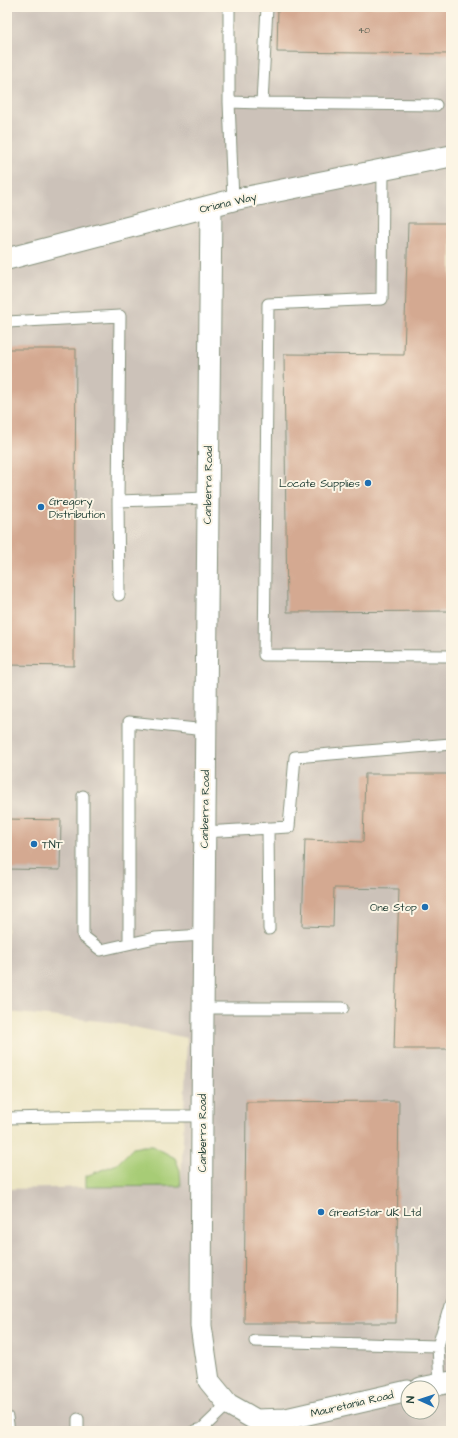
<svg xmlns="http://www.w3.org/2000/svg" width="458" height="1438" font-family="'Architects Daughter',sans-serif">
	<rect width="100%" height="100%" fill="#fcf5e5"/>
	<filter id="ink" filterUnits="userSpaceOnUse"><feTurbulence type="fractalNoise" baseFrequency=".025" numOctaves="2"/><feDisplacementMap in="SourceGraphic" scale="8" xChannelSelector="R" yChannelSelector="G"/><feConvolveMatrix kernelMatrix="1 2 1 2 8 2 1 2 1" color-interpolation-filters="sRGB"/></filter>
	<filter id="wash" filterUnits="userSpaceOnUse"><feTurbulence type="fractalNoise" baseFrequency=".012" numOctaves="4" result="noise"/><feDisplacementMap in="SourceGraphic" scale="16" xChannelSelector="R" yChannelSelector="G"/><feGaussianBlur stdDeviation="0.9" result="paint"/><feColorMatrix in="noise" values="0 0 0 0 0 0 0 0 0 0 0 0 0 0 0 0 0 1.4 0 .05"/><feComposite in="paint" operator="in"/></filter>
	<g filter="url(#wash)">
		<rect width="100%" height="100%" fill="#ece5c4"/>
		<!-- industrial -->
		<path fill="#ccc2b9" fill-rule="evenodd" d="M7,7H451V1431H7V1189L181,1185L187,1038L109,1022L7,1012ZM408,1388H432V1412H408Z"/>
		<!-- green -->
		<path fill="#a7cc76" stroke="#638455" d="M143,1146H153L175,1158L180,1170L181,1186L86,1187V1176L117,1164L133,1148Z"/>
		<g id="blocks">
			<!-- building -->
			<path fill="#d4a991" d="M278,7H451V54L277,52Z
				M408,223H451V611L287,612L284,354L404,355Z
				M7,349H76L74,666L7,665Z
				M365,774H451V1049H394L399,889L334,888L333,927L302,926L305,840L363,842Z
				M7,819L61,820L60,870L7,869Z
				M399,1101L396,1323H244L246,1102Z"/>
		</g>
	</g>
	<g filter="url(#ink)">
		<use href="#blocks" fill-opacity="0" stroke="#86917c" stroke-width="1"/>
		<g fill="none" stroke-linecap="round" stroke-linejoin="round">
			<!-- lane casing -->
			<g stroke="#86917c" stroke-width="13">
				<path id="lane" d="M229,7V102
					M262,103L436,105
					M383,170L382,299L268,304L264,655L451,656
					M233,200L229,102L262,103L267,7
					M7,322L120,316L118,501L208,498
					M118,501L119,595
					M83,796V936L101,950L155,938L203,935
					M268,828L269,929
					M204,832L289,827L295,757L451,744
					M129,943V722L206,730
					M203,1008H343
					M7,1118L99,1116H202
					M255,1341L438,1346L440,1384
					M438,1346L451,1302
					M7,1417L9,1431
					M78,1431V1419
					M195,1431L202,1429L228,1404"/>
			</g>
			<!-- street casing -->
			<g stroke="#86917c" stroke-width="23">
				<path id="street" d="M211,206L202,1116L201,1326L209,1381L228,1404L256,1420L286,1419L408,1391
					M7,259L233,200L451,156
					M421,1388L451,1382"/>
			</g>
			<!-- lane -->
			<use href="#lane" stroke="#fff" stroke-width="11"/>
			<!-- street -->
			<use href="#street" stroke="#fff" stroke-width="21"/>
		</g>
	</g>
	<!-- markers -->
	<g fill="#1f6fb2" stroke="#fcf5e5" stroke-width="1.5">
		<circle cx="368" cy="483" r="4"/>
		<circle cx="41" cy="507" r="4"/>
		<circle cx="34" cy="844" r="4"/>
		<circle cx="425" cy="907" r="4"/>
		<circle cx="321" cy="1212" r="4"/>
	</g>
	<g text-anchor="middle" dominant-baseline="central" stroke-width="4" stroke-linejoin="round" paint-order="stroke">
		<!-- number labels -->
		<g font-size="9" fill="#4c584b">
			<text x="364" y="30">40</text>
		</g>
		<!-- street labels -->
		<g font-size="11" fill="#1f3d34" stroke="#fcf5e5">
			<text transform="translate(228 203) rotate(-13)">Oriana Way</text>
			<text transform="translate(208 485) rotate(-89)">Canberra Road</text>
			<text transform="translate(205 809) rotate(-89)">Canberra Road</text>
			<text transform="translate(202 1133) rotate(-90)">Canberra Road</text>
			<text transform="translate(352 1404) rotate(-13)">Mauretania Road</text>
		</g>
		<!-- poi labels -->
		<g font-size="11" fill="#1f3d34" stroke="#fcf5e5" text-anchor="start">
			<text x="360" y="483" text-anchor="end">Locate Supplies</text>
			<text x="49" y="501">Gregory<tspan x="49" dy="13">Distribution</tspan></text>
			<text x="42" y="844">TNT</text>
			<text x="417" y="907" text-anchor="end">One Stop</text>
			<text x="329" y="1212">GreatStar UK Ltd</text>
		</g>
	</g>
	<!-- margin -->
	<rect width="458" height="1438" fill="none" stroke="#fcf5e5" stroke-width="24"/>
	<!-- north arrow -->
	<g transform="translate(420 1400) rotate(273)"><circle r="19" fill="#fcf5e5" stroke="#a4ab9e"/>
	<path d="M0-3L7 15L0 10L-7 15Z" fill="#1f6fb2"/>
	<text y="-6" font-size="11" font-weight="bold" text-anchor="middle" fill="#1f3d34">N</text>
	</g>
</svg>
